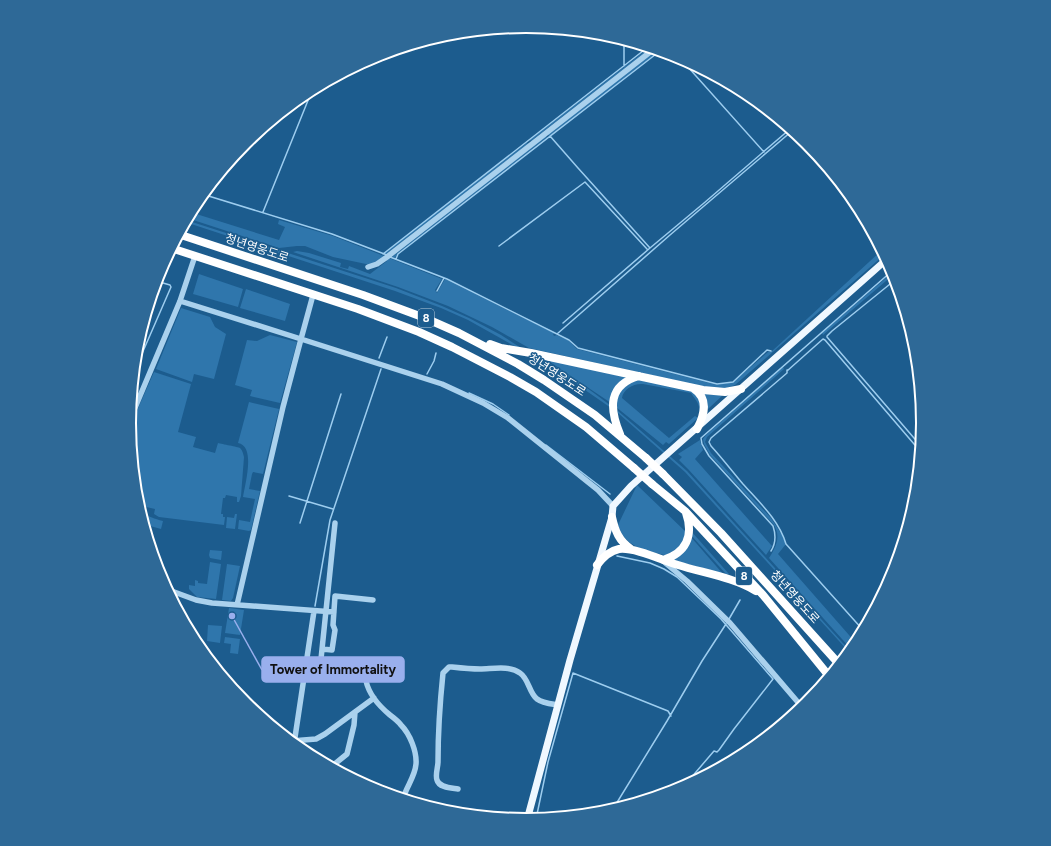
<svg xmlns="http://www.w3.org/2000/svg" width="1051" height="846" font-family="Figtree,'Noto Sans KR',sans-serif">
	<rect width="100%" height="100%" fill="#1c5c8e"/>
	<!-- green -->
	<path fill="#2f76ac" d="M649,48H651L531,141L530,140Z
		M657,50L659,51L549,136L548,134Z
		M546,136L547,137L397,254L395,258L392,257Z
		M527,143L528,144L386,254L384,253Z
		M190,212L279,240L285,227L278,224L279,220L333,236L384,256L374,264H366L333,257L305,246H297L279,248L187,218Z
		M186,220L396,288L442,306L469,318L501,335L521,348H518L468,320L441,308L395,291L185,222Z
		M297,251L309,253L341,263L340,267L348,269L349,266L370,274L387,261L386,260L389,258L442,279L435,290L437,293L445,279L554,333L553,335L555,336L556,335L568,340L577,349L717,385L733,382L768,352H771L881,251L884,255L735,385L724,389L705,387L529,348L492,327L448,306L398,287L293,252Z
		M893,272V275L823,335L822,333Z
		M199,274L243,289L238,307L193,294Z
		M246,289L290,304L285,321L240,308Z
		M181,308L210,317L215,327L226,334L214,379L194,374L192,382L156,369Z
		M270,335L297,342L280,403L250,396L252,390L235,385L247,340L257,341Z
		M533,357C554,361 592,392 610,405L611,408L575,383Z
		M544,358L630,376L611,403Z
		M783,367L784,369L707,437L705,442L711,453L771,518L782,535L786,544L778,554L856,643L851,649L769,558C776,547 781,537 774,525L710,455L704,444L703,439L706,435Z
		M154,372L191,384L178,432L196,437L193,447L215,453L218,443C222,444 238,447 240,448C243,451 243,454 244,457L241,496L239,502H237V497L226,495L225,498H223L221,514H223V517H225L224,525L159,517L154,514L155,509L142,506L140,514C150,516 154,519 163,521L161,529L143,524L136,500L129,429Z
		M636,379L696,391L700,399L701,415L699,413C701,405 695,399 691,393L643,384C634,383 623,389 622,398L669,438L695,416L698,418L669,444L666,442L663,445L616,407C615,391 625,388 636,379Z
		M703,393L713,395H723L707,410Z
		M249,402L279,409L263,474L253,472L252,474L249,489L260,491L251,530L249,531L238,529L239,520L250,522L255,499L243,497C245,484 256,446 238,443Z
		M617,410L687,471L850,651L849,652L685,472L618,413Z
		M700,440L703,450L695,459L772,546L766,555L688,469L679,460L682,457L678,454Z
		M637,485L686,532C685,545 675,550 665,556L664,555C643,549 626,548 618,525Z
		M235,514H237L235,529L226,528L227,517L234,518Z
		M691,531L729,574H726L690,534Z
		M690,536L723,574L673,560Z
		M210,550L222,551L221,560L210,558L209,555Z
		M210,562L221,564L216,599L197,597L189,589V585L195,586V580L198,581V583L207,584Z
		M227,564L240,566L233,598L231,601L222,600Z
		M229,608L244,610L240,635L225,633Z
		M208,625L222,626L220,643L207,641Z
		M225,637L240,639L238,654L230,653L231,644L224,643Z"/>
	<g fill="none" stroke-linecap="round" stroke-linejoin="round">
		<!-- stream -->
		<path stroke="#9dcdef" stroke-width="1.5" d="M679,57L764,152
			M624,66V40
			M550,136L578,168L650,248
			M202,194L332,234L387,255
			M263,212L313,88
			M499,246L585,182L647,249
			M383,254L648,47
			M390,257L447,279L569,340L578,348L717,384L733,382L767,350L771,351
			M396,259L398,254L660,51
			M895,280L832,331L827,336V337L920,445
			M437,291L444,278
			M563,323L650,248L704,203L790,129
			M557,334L670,235L792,131
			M379,358L387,337
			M787,370V373L711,438L709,442L711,446C722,458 732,471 743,484C759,502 779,520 786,544L863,630
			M787,371L823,339L825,340L920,451
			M134,372L171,287L170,285L156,281
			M427,374L434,361L436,353
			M469,393L493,404L509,415
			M546,445L610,494
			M289,496L333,509
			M300,523L341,394
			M771,551C776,543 776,535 773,526L709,456L702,444L701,438L892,271
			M617,556L650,563L664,569L677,577L721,619L773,679L734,729L719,750L717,752L714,751L684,786
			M315,606L330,520L381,369
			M729,619L740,600
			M613,809L667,721L702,661L726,624
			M536,819L548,762L573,673L668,711L671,716"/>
		<!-- minor -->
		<path stroke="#aad1ed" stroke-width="5.5" d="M368,267L377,264L387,257L654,49
			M180,301L301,339L313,295
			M129,422L180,301L195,256
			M663,561L687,581L730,623L802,707
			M166,589L196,600L212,603L334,612
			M237,605L283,407L301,339L442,384L483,403L508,418L598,490L613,506
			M322,649L332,650L335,630L333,625L335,596L373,600
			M321,659L335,523
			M366,681C369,694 379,706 390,715C394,718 398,721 401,725C410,734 417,752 416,764C415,777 406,787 403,799
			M291,741L316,739L325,734L374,698
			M294,744L314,611
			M331,767L347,754L354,725L355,712
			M458,789C452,788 439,788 437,780C435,775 438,767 438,762C438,732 440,702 443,673L449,667H452C461,668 471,669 480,669C492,669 509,665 520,673C529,679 529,693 537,699C542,703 552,704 558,705"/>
		<!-- major -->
		<path stroke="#f0f8ff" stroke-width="7" d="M527,820L570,660L612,517L613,506L631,486L886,260"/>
		<!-- highway -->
		<path stroke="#fff" stroke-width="8" d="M178,234L363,295L425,318L459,333L518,364L544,380L595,415L646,458
			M171,248L358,309L419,332L452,347L510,377L536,392L586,427L634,468
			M490,344L501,348L531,353L703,390L725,392L741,389
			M694,389C709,399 704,416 697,429
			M620,434C609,408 608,385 639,376
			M663,474L721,533L839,664
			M652,484L685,511L763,595L829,676
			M612,517C615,531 619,541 631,549
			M663,560C686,553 694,536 686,513
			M597,565C603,557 609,551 619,549C634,547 662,560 678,565C703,573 733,577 756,591"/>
		<!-- highway-bridge -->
		<path stroke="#fff" stroke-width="8" d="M646,458L663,474
			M634,468L652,484"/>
	</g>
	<g text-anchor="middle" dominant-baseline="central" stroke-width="3" stroke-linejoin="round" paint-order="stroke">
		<!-- shield labels -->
		<g fill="#1c5c8e" stroke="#bbcedd" stroke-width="1">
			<rect x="418" y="309" width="16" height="18" rx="3"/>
			<rect x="736" y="567" width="16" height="18" rx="3"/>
		</g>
		<g font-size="11" font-weight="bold" fill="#fff">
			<text x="426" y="318">8</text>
			<text x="744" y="576">8</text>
		</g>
		<!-- street labels -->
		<g font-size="12" fill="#fff" stroke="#1c5c8e">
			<text transform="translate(257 248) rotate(18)">청년영웅도로</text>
			<text transform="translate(557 375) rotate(33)">청년영웅도로</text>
			<text transform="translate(795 597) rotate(48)">청년영웅도로</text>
		</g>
	</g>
	<!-- crop -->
	<path d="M0 0H1051V846H0ZM136 423a390 390 0 1 1 780 0a390 390 0 1 1-780 0Z" fill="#2e6997" fill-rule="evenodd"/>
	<path fill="none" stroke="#fff" stroke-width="2" d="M136 423a390 390 0 1 1 780 0a390 390 0 1 1-780 0Z"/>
	<!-- callouts -->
	<path fill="none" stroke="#99afed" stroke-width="1.5" d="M232 616L262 670"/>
	<circle fill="#99afed" stroke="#1c5c8e" stroke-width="1.5" cx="232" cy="616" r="4"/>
	<rect fill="#99afed" stroke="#99afed" stroke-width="1.5" x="262" y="657" width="142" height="25" rx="4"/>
	<g font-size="13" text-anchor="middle" font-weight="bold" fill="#111">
		<text x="333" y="674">Tower of Immortality</text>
	</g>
</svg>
